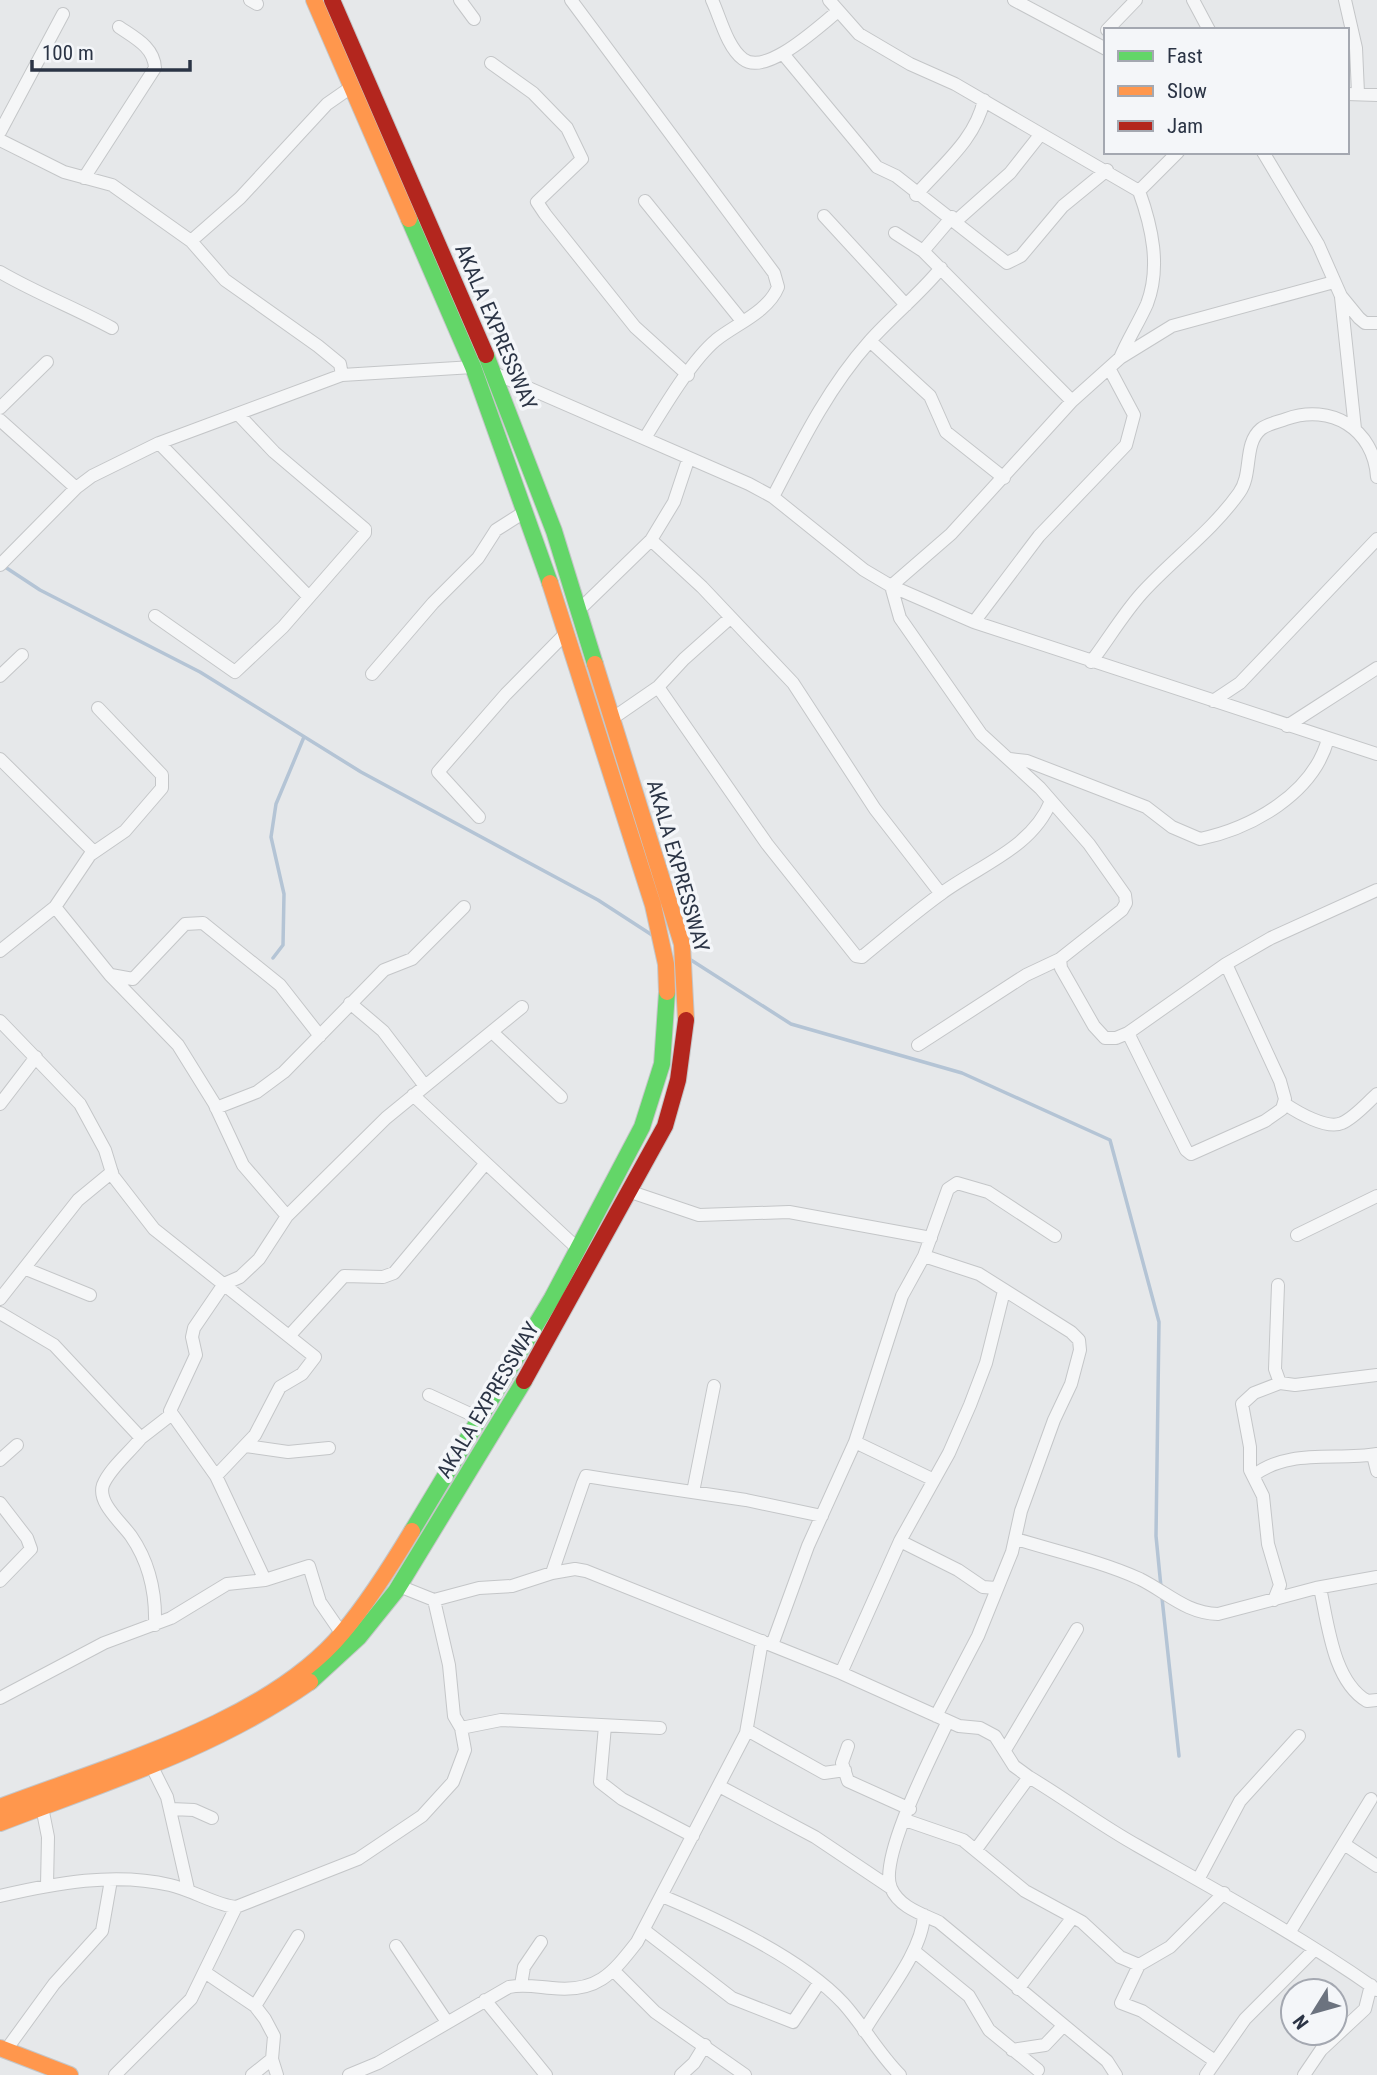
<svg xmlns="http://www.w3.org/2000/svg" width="1377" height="2075" font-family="'Roboto Condensed',sans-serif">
	<rect width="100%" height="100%" fill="#e6e8ea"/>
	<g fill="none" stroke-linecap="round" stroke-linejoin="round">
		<!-- stream -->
		<path stroke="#b4c4d5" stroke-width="3.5" d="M2,565L40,590L200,672L361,772L598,900L652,935
			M273,958L283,945L284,894L271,837L276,804L304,737
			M691,960L791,1024L962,1073L1110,1140L1159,1322L1156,1536L1161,1587
			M1162,1598L1179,1756"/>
		<!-- street casing -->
		<g stroke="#c4c6c8" stroke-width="14">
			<path id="street" d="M250,0L257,4
				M460,0L474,19
				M571,0L774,273L778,287C768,312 736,324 716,340C691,361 663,409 645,438
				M712,0C720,17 727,47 743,59C766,77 819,26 837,12
				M829,0L859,34L910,64L955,84L1139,191C1152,227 1161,267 1147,304C1139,322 1128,339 1120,358
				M1014,0L1106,49
				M1193,0L1209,30
				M1345,0L1356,48L1358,93
				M1107,30L1136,0
				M784,55L877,167L896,176L1007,263L1021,256L1063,206L1107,170
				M491,63L533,93L567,128L582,159L537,202L545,214L635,327L688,375
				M1347,94L1377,95
				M0,132L63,14
				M0,140L64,172L112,185L191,241L225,280L318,346L340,364L342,375
				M1263,152L1318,244L1341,296L1359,318L1365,323H1377
				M84,178L155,68C154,47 135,38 119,27
				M1139,191L1178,152
				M916,195C943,164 975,140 984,100
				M645,201L742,321
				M824,216L906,305
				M956,221L1010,173L1040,135
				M895,233L923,251L1072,401
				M191,241L240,198L327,104L350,88
				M923,251L952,217
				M0,272C36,293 75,308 112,328
				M1334,282L1172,326L1120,358L1072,401L951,534L891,586L900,618L981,734L1040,788L1089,844L1125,895L1126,903L1122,910L1060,959L1061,968L1094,1026L1105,1038H1116L1128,1033L1226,964L1271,938L1377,890
				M1341,297L1355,429
				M870,341L930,396L946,432L1004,478
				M494,373L749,484L773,497L864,570L891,586L974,622L1377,754
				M0,408L47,362
				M0,420L76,488
				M159,443L308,596
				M773,497C801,443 828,388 869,342C892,316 919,295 941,268
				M651,540L702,587L793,683L875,809L941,894
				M0,565L76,488L92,476L159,443L342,375L473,367
				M579,610L651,540L674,502L688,460
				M155,616L235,672L283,627L365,533V529L274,452L238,414
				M974,622L1039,536L1126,445L1134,415L1109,368
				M1091,662C1108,640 1123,614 1142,593C1173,559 1212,531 1239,493C1253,474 1243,444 1261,429C1267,424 1278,422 1286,419C1331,403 1374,429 1377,477
				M372,674L433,603L478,558L496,530L526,511
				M0,676L22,655
				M658,687L767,844L856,956L862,957C888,936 914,913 942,893C980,865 1032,848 1051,801
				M1213,701L1240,683L1377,539
				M613,718L658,687L684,659L730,618
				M1287,726L1377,668
				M0,759L94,852
				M1010,759L1027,761L1146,807L1172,827L1200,839C1252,828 1313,794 1328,739
				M479,817L438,772L506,694L567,632
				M55,907L110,975L178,1045L214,1103L243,1165L287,1216L259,1259L240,1277L224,1284L194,1328L192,1337L196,1355L170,1411L216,1476L265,1580L309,1566L320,1602L342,1634
				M0,951L55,907L90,855L125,831L162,788V775L98,708
				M111,975L133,979L185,924L203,923L280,985L320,1036
				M350,1003L383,1031L425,1086
				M0,1021L80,1104L105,1150L113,1176L154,1229L315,1357L302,1374L280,1387L255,1435L216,1476
				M492,1032L561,1097
				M1128,1033L1186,1150L1191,1154L1265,1121L1282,1109L1285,1099L1280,1081L1226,964
				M918,1045L1026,975L1060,959
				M413,1095L577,1248
				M0,1104L36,1057
				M1285,1104C1297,1112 1327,1130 1342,1123C1354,1118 1367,1103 1377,1094
				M216,1108L257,1092L284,1072L384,970L412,959L464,907
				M631,1192L699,1215L789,1212L931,1238
				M287,1216L386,1118L522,1007
				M1297,1235L1377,1196
				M924,1256L979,1274L1071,1332L1079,1340L1080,1350L1071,1384L1054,1420L1021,1511L1012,1552L978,1636L936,1716
				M26,1269L90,1295
				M1278,1285L1275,1369L1280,1383L1295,1385L1377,1375
				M0,1299L78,1200L112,1172
				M0,1313L54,1345L141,1438L172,1414
				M290,1335L344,1276L383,1277L394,1273L485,1164
				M429,1395L481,1419
				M141,1438C129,1453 110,1468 103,1485C97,1503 122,1523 131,1536C149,1562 156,1594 155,1625
				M855,1442L934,1480
				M246,1446L288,1452L329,1448
				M1373,1455L1377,1471
				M0,1460L17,1445
				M1253,1476C1288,1448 1336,1461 1377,1454
				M693,1492L714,1386
				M0,1503L27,1538L31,1549L0,1581
				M1016,1539C1055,1551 1103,1562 1140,1579C1168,1593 1186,1613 1218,1614L1316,1588L1377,1577
				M900,1541L958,1570L983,1587L996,1588
				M552,1573L583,1483L586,1476L611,1480L746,1500L822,1516
				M399,1586L434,1600L479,1588L512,1586L552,1573L575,1569L586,1571L841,1673L959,1726L980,1728L995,1736L1014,1766L1029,1777C1066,1799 1100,1825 1138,1846C1219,1892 1300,1936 1377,1990
				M1320,1588C1328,1624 1333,1681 1367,1701L1377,1700
				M1274,1600L1280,1585L1268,1544L1263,1496L1250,1470V1447L1242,1404L1254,1393L1280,1383
				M772,1645L808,1546L855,1442L902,1296L924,1256L948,1189L957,1183L988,1192L1055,1236
				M841,1673L900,1541L949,1453L970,1405L986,1363L1004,1291
				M0,1698L104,1643L171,1618L227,1584L265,1580
				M948,1721C933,1753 878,1859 891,1888C899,1907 922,1914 939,1922L1107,2061L1116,2075
				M605,1726L600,1782L622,1799L693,1836
				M461,1728L501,1720L660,1728
				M747,1730L824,1773L845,1770
				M848,1746L842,1763L848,1781L910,1809
				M1005,1750L1077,1629
				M152,1767L167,1797L188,1889
				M719,1786L815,1837L891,1888
				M41,1802L48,1837L47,1885
				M171,1809L194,1810L212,1818
				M905,1820L963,1840L1025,1891L1082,1922L1120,1957L1139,1965L1170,1947L1224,1893
				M1344,1844L1377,1866
				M977,1848L1029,1777
				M1199,1878L1240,1801L1299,1736
				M0,1896C55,1883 115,1872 170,1885C192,1890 218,1906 236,1907L358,1859L422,1816L453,1782L465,1750L461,1728L454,1716L449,1665L434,1600
				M662,1896C717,1919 801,1958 843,2003C863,2025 878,2053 900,2075
				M644,1930L732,1998L793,2022L819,1983
				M1289,1933L1371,1799
				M396,1946L447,2022
				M914,1951L969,1996L989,2030L1038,2070
				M1139,1965L1121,2003L1142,2011L1215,2061
				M614,1971L655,2012L745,2075
				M206,1973L255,2006L265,2019L274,2036L272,2059L277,2075
				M521,1985L524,1967L541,1942
				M1018,1989L1073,1917
				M485,2000L546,2075
				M255,2006L298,1936
				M864,2031C883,1998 922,1953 924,1915
				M6,2050L54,1984L102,1931L111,1880
				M1012,2050L1045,2045L1063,2026
				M115,2075L191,1999L236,1907
				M252,2075L272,2059
				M349,2075L378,2063L509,1987C524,1984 538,1987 552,1988C597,1993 612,1974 637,1942L746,1733L762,1641
				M681,2075L694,2063L705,2045
				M1206,2075L1245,2019L1315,1949
				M1304,2075L1321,2050L1365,2009L1371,1985"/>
		</g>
		<!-- fast casing -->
		<g stroke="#c4c6c8" stroke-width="18">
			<path id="fast" d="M409,219L473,367L550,583
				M486,355L554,531L595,664
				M412,1531L552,1298L642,1127L662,1064L667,992
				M310,1682L359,1637L396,1591L524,1381"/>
		</g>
		<!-- slow casing -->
		<g stroke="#c4c6c8" stroke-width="18">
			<path id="slow" d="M314,0L409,219
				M550,583L653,905L666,964L667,992
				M595,664L682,944L686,1020
				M0,1807C107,1766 269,1722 343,1632C369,1601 391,1566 412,1531
				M0,1823C107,1782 216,1748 310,1682
				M0,2048L70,2075"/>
		</g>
		<!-- jam casing -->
		<g stroke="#c4c6c8" stroke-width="18">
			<path id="jam" d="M332,0L486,355
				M524,1381L665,1126L678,1080L686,1020"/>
		</g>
		<!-- street -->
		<use href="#street" stroke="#f5f6f7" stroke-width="12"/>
		<!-- fast -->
		<use href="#fast" stroke="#63d668" stroke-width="16"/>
		<!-- slow -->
		<use href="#slow" stroke="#ff974d" stroke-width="16"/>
		<!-- jam -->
		<use href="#jam" stroke="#b3261e" stroke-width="16"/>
	</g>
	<g text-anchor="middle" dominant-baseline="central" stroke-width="7" stroke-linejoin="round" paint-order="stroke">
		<!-- street labels -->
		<g font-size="21" fill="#2b3445" stroke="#f4f6f9">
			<text transform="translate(496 327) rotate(67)">AKALA EXPRESSWAY</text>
			<text transform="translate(678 866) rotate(74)">AKALA EXPRESSWAY</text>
			<text transform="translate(488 1400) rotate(-59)">AKALA EXPRESSWAY</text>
		</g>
	</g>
	<!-- legend -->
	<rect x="1104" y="28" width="245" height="126" fill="#f4f6f9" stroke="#a4a8b1" stroke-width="2"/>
	<rect x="1118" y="51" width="35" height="10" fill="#63d668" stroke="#a4a8b1" stroke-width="2"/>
	<text x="1167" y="63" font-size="21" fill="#2b3445">Fast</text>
	<rect x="1118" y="86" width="35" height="10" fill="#ff974d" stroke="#a4a8b1" stroke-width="2"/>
	<text x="1167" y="98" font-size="21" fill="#2b3445">Slow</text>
	<rect x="1118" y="121" width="35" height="10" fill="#b3261e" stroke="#a4a8b1" stroke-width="2"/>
	<text x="1167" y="133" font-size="21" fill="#2b3445">Jam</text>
	<!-- north arrow -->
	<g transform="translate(1314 2012) rotate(233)"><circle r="33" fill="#f4f6f9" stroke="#a4a8b1" stroke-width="2"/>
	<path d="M0-5L12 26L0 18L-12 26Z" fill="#6c737f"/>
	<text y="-10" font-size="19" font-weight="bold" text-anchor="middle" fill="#2b3445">N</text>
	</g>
	<!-- scale -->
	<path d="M32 60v10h158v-10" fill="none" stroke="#2b3445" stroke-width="3.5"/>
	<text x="42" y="60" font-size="21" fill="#2b3445" stroke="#f4f6f9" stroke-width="5" paint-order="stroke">100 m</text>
</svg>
